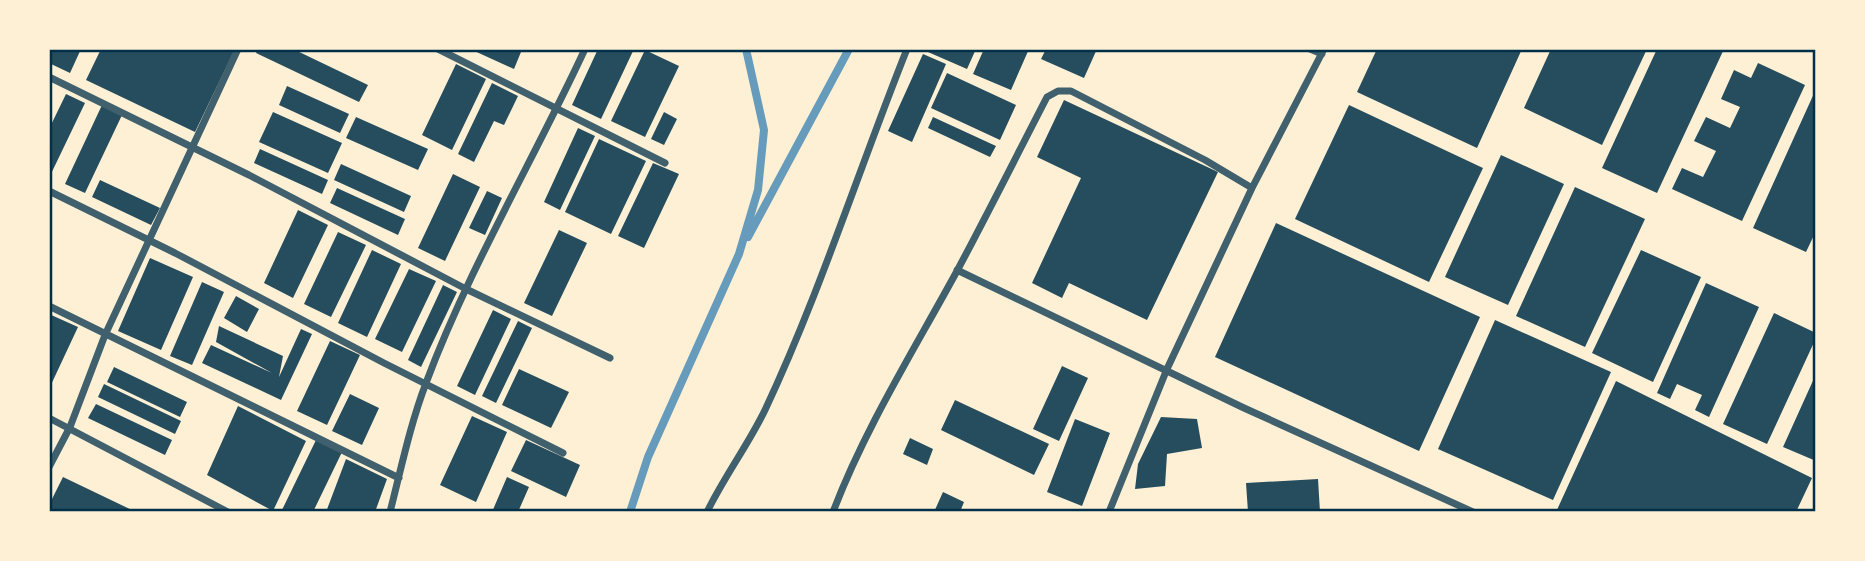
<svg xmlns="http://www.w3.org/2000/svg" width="1865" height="561" font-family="Poppins,sans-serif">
	<rect width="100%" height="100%" fill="#fdf0d5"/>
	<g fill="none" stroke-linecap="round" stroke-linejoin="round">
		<!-- stream -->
		<path stroke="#669bbc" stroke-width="8" d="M748,237L849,49
			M630,512L648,457L739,254L758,190L764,130L746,49"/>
	</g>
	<!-- building -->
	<path fill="#264d5e" d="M49,49H81L70,73L49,63Z
		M101,49H235L195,132L86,80Z
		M258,49H293L368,85L359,102L256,53Z
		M470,49H514L521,52L514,69Z
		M598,49H634L601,119L572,105Z
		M921,49H976L967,69Z
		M984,49H1029L1011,90L973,74Z
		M1046,49H1097L1084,78L1041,59Z
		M1377,49H1522L1477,148L1357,92Z
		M1551,49H1647L1602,145L1524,108Z
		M1657,49H1724L1657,193L1602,168Z
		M645,50L679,66L645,137L611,121Z
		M923,54L946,64L912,142L888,131Z
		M1758,63L1805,85L1742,221L1672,189L1682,168L1703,177L1716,151L1694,141L1706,117L1730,128L1740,107L1721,99L1734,70L1751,78Z
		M456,64L486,79L452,150L422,135Z
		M947,73L1016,105L1000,140L931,108Z
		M492,83L518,96L504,125L494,121L474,162L458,154Z
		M287,86L349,114L340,133L279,105Z
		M1816,89V231L1806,252L1753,228Z
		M66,94L85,103L49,178V129Z
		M1064,100L1218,172L1147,320L1069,283L1062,298L1032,283L1081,178L1037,157Z
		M102,105L122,115L85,193L65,184Z
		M1349,105L1483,168L1429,282L1295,219Z
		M273,112L342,143L328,173L259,142Z
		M664,112L677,119L664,145L651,139Z
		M356,117L428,149L418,170L346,138Z
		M933,117L996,146L990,157L928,128Z
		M578,128L595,136L560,210L544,202Z
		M599,139L646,161L611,234L565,212Z
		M260,149L328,180L322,194L254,163Z
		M1501,155L1564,184L1508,305L1445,277Z
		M653,163L679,174L644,248L618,236Z
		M341,164L411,196L404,212L334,180Z
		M453,174L480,187L445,261L418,248Z
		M100,180L160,208L151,225L92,197Z
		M1575,187L1645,219L1585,347L1516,316Z
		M337,188L405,219L398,235L330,203Z
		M487,191L502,198L485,235L469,228Z
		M298,210L328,225L293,298L264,283Z
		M1276,223L1480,317L1419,451L1215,357Z
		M559,230L587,243L552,316L524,303Z
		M338,232L366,245L331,317L304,304Z
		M372,250L401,264L367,337L338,323Z
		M1641,250L1701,277L1653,382L1592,353Z
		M150,258L193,277L161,350L118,331Z
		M409,269L436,281L402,352L375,339Z
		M202,282L224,292L192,365L170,356Z
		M1706,283L1759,307L1709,417L1695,410L1702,395L1677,384L1670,399L1657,393Z
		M443,285L457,292L421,367L408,360Z
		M236,296L259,309L247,332L224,318Z
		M493,310L511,319L475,395L457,386Z
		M1774,313L1816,333V338L1767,444L1723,424Z
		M49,314L78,327L49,389Z
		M1495,320L1611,372L1553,500L1438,449Z
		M518,321L532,328L496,403L482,396Z
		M219,326L283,356L279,377L301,329L312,334L281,400L202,363L211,345L272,373L216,342Z
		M330,341L360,355L327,425L297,411Z
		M1062,366L1088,378L1059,441L1033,429Z
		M114,367L187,402L180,417L107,382Z
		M519,369L569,392L551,428L502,405Z
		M1816,374V461L1783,447Z
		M1616,381L1812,478L1796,512H1556Z
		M104,384L181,421L175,434L98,397Z
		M350,394L379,408L362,445L332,431Z
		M955,400L1049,444L1034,475L941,430Z
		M96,404L172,440L165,455L88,418Z
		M238,406L306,441L273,511L207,475Z
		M472,416L507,432L476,502L440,485Z
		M1161,417L1197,419L1202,448L1167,454L1165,486L1135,489L1138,464Z
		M1075,419L1110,433L1082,506L1047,492Z
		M910,438L933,449L927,465L903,454Z
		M316,440L342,452L313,512H281Z
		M526,440L580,465L566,497L511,471Z
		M346,459L387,479L375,512H326Z
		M63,477L136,512H49V505Z
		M507,477L529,487L518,512H492Z
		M1318,479L1320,512H1248L1246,483Z
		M943,492L964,502L960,512H934Z"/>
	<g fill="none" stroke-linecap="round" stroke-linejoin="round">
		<!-- minor -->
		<path stroke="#3f606c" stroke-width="7" d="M438,49L665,163
			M1310,49L1322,54
			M49,77L249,175L466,289L610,358
			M49,191L175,253L384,363L563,453
			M957,270L1244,408L1473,512
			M49,306L399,478
			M49,418L228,512
			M49,467L70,427L105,335L238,49
			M390,512C401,469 410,425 426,383C469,268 533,161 585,49
			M707,512C724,477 748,445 765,410C820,293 859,169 907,49
			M833,512C865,428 914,350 957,271C988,213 1017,155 1047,97L1058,91H1071L1205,160L1252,188
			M1109,512L1167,369L1252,188L1324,49"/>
	</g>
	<!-- border -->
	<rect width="1865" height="561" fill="none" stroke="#fdf0d5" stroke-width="102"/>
	<rect x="51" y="51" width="1763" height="459" fill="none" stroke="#003049" stroke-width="2.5"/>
</svg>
